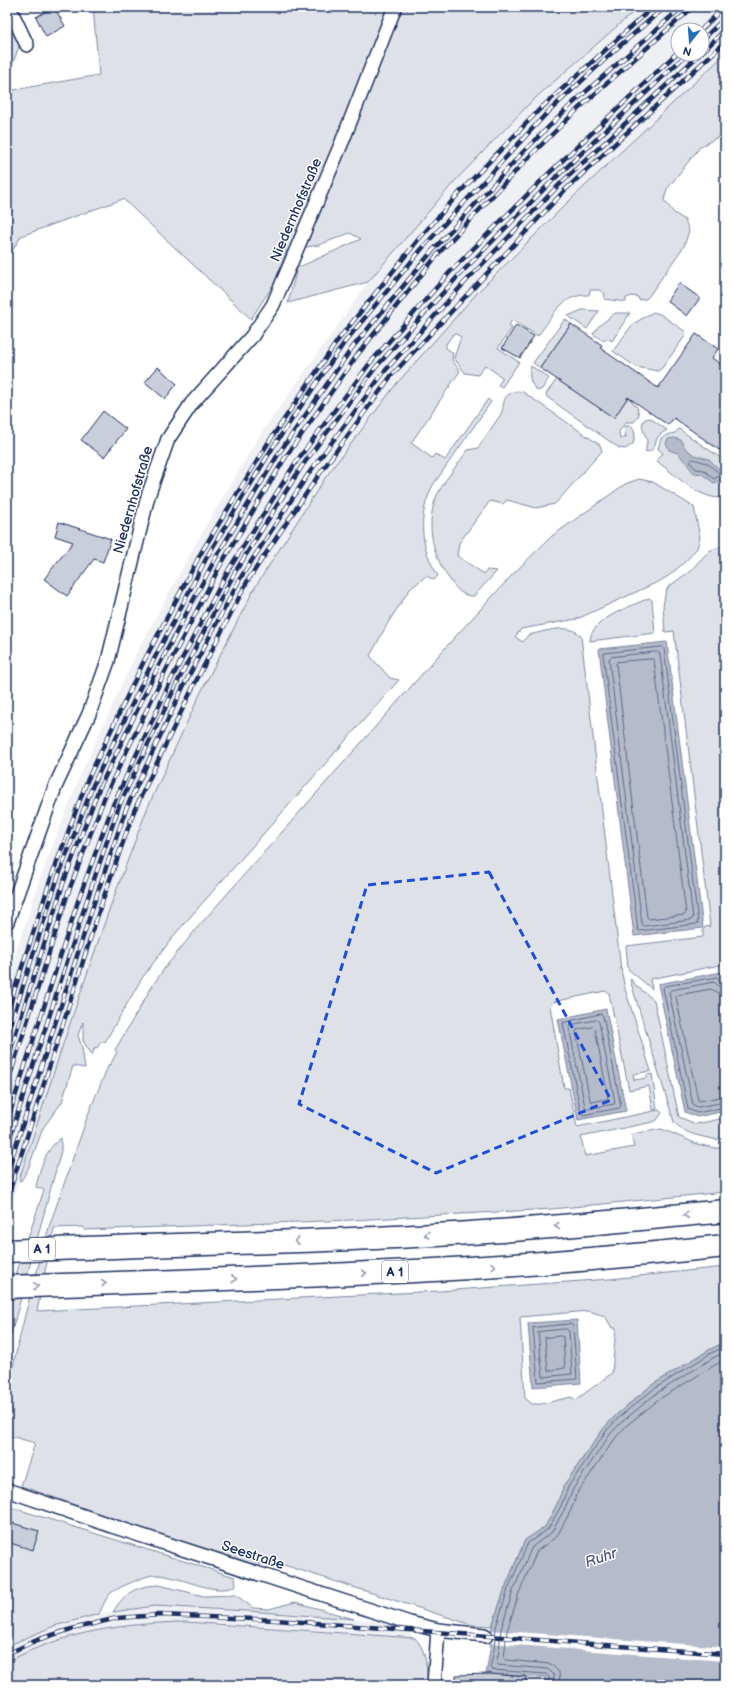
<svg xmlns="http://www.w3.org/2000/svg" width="732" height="1692" font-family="'Balsamiq Sans',sans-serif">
	<rect width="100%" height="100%" fill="#fff"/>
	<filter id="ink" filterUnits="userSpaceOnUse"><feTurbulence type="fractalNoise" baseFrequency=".025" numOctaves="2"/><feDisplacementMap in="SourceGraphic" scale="8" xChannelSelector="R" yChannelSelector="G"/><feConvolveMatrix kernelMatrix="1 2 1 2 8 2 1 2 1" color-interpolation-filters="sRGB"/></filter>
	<g filter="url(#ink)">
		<!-- built -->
		<path fill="#eff0f4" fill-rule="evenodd" d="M639,7H725V54L569,201L397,383L325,478L254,589L200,694L147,809L109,910L64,1041L7,1218V980L42,873L79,778L134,658L193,548L258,438L368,282L454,182L532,101ZM678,30H702V54H678Z
			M155,1606L247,1611L393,1622L415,1638L215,1623H148L105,1629L83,1634L51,1643L7,1662V1646L54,1626L99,1614Z
			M489,1672L490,1674L506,1675L507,1673V1675L523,1676L524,1674V1677H545V1685H453L454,1680L467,1682L482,1675L489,1674Z"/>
		<!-- green -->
		<path fill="#dee1e7" stroke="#7c88a2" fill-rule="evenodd" d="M93,7H639L532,101L454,182L368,282L288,303L297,268L361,239L350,233L319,245L287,250L275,282L251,319L123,199L21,236L7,260V13L20,44L11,68L13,90L99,75Z
			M725,54V133L700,147L667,189L664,200L674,213L685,220L689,231L684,246L649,296L646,299L639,300L638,297L632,296L626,298V302L604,299L605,294L599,290H590L589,295C561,294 552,317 538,336L512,320L509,326L512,328L498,348L519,362L502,387L498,385L503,378L485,365L478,375L465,373L454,358L461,337L454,333L446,344V348L453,353L452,360L460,371L411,443L432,458L435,454L445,460L488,399L491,402L433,485C417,517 420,546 438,576L434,580L426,576L410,589L389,621L370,656L390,678L399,680L176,933L142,978L105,1042H101L97,1048L95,1047L92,1055L83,1041V1022L78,1035L82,1048L85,1068L73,1066L62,1102L43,1128L28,1169L21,1181L19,1180L64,1041L109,910L147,809L200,694L254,589L325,478L397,383L477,293L569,201Z
			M582,310L599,311L587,329L568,316Z
			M653,312L660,314L686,332L685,336L662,368L658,371L636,367L613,351L633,324Z
			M615,313H630L612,341L607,338L604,341L593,334L599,326Z
			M565,319L571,324L540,368L533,363Z
			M531,366L549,378L542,389L538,391C530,385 528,375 531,366Z
			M557,379L614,417L628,397L637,407L639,415L634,422H626L619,432L620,439L626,437L624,429L626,426H632L635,434L633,444L625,449L619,448L547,397L546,394Z
			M518,391L523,392L600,445L602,451L555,504L536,508L507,500L503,504L490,501L459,543L457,556L484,574L487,570L497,571L474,596C461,597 455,587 448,577C431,553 425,520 438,493C446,478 458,464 468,450L478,448L501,414C506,402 500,395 518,391Z
			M650,418L667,430C664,432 660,434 658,437C654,443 656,451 646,452C645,448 647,445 647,441C646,432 638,428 645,419Z
			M679,429L725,461V497C703,503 674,474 658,462L657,460L663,453L658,449L661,438L670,434L675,433Z
			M639,479L653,482L694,507L700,538L697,548L687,560L670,575L660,581L577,619L521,629L515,637L523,642L528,635C544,632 569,622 581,636L621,969L625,989L651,1071L633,1074L634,1080L647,1078V1075L652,1074L657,1109L653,1110L649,1086L629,1090L609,993L605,991L553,1002L550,1006L564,1088H569L577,1127L659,1110L662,1113L657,1120L653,1122L581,1137L585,1156L634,1147L631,1134L662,1129L697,1144L715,1148H725V1192L552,1209L352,1220L84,1230V1227L54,1228L37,1311L440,1291L610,1279L725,1267V1342L709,1350L652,1385L617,1414L604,1428L564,1485L557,1504L545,1527L525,1540L505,1588L492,1626L472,1625L262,1558L259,1569L21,1486L35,1443L7,1435V1392L25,1315L49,1227L89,1112L109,1064L110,1065L117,1052L115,1050L153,985L164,969L197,928L454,638L514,573L552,536L625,484ZM589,1311L605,1316L612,1328H616L612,1373L576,1400L571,1397L541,1404H532L525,1398L520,1317Z
			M725,545V964L650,979L652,989L628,969L626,946L703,937V930L705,927L710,926L674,631L665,632L663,606L665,595L668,587L689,572L709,551Z
			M649,598L652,600L655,633L590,641C590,619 632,606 649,598Z
			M631,979L635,985L654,1000L679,1117L696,1124L725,1118V1120L723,1121L725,1131L717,1140C701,1136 685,1135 674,1122L630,980Z
			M61,1138V1151L7,1349V1301L44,1190L36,1187C40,1169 45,1149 61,1138Z
			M7,1506L235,1577L236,1585C218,1599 176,1573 153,1575C145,1576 117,1588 111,1593C106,1597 102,1608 99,1614L54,1626L7,1646Z
			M159,1585L204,1596L236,1595L253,1608L269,1609L295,1602L354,1619L247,1611L155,1606L113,1612C125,1592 136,1586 159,1585Z
			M186,1622L415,1638C427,1651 427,1668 427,1685H7V1662C61,1632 125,1623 186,1622Z"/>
		<!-- water -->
		<path fill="#b5bbca" stroke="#77839f" d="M674,438L681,440L685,448L694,455L709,459L719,469L725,471C725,478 720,481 714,483L702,474L694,473L678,453L669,450L666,443L668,439Z
			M667,642L703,928L634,936L599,649Z
			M722,972L725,988V1111L697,1117L685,1112L658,984Z
			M606,1009L626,1111L578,1120L558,1019Z
			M577,1320L581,1383L533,1387L528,1323Z
			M725,1342V1685H545V1677H524V1674L523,1676L507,1675V1673L506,1675L490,1674L489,1672V1674H486L490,1650L492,1626L505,1588L525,1540L545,1527L557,1504L564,1485L604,1428L617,1414L652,1385L709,1350Z"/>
		<!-- pier -->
		<path fill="#fff" d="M489,1630L725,1647V1661L489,1643Z"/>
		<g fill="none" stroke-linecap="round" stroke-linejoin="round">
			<!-- shore -->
			<path stroke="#596789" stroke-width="1" d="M693,459L707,463L719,473V476L714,479L704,470L696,469L690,462Z
				M662,647L664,648L698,923L697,924L639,931L638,930L603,654L605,653Z
				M657,652L660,654L693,918L691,920L644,926L642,924L609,659L611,657Z
				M652,659L654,660L686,913L684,915L649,919L647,917L616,664L617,662Z
				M725,983L721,982L717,977L665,986L663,988L688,1109L697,1113L725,1107
				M725,988L720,987L714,982L671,990L669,992L693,1105L698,1107L725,1102
				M725,994L719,993L711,989L678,995L676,997L698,1100L700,1101L725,1096
				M601,1014L603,1016L621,1106L619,1108L583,1115L581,1113L563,1023Z
				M597,1020L599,1022L615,1102L614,1104L587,1109L585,1107L569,1027L571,1025Z
				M593,1027L595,1029L608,1097L607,1099L592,1102L590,1100L576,1032L577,1030Z
				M571,1324L573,1326L577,1379L538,1382L533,1328Z
				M566,1329L569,1331L572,1374L543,1377L538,1332Z
				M561,1336L563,1337L565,1368L548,1371L545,1338Z
				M549,1685V1677L546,1674L492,1670L490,1668L494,1650L496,1627L508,1589L528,1543L548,1529L561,1506L568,1487L607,1430L619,1417L654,1389L711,1353L725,1347
				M554,1685V1675L548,1669L498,1665L496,1664L499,1651L501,1629L513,1591L532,1547L552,1532L565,1508L573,1489L611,1433L623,1421L657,1393L713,1358L725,1352
				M560,1685L559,1672L551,1664L505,1660L504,1658L507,1631L519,1593L537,1551L557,1536L571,1510L578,1492L616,1437L627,1425L661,1398L725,1359"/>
		</g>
		<!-- building -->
		<path fill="#caceda" stroke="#1b2f5e" d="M54,7L65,26L46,37L36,17Z
			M679,283L700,298L687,316L667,301Z
			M571,324L602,345L600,348L658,388L696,334L718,349L712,358L725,367V454L674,418L668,425L628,397L614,418L540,368Z
			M516,325L534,336L520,358L502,348Z
			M158,367L177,384L165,399L145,382Z
			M103,411L126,429L104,457L81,440Z
			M59,522L111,539L103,562L94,559L67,596L44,579L73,542L55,536Z
			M12,1523L39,1531L33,1550L7,1542Z
			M490,1674L526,1677V1685H456V1675Z"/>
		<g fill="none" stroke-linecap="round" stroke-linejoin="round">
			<!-- street casing -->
			<g stroke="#1b2f5e" stroke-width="16">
				<path id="street" d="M9,7L27,45
					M7,922L55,787L89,714L108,661L148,496L168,439L192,403L252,336L273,305L342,142L395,7
					M7,1490L112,1526L410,1623L438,1630L484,1635L486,1636
					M434,1685L438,1630"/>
			</g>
			<!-- highway casing -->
			<g stroke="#1b2f5e" stroke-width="25">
				<path id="highway" d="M7,1251C161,1244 315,1243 469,1233C555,1228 640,1219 725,1211
					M7,1287C161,1281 315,1277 469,1268C555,1263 640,1255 725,1246"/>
			</g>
			<!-- street -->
			<use href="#street" stroke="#fff" stroke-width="13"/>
			<!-- highway -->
			<use href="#highway" stroke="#fff" stroke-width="22"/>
			<!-- rail casing -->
			<g stroke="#1b2f5e" stroke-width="4.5">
				<path id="rail" d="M701,30L724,7
					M702,40L725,18
					M702,52L725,30
					M7,1013L51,878L87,781L143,663L201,553L268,443L338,340L418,240L460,192L540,109L653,7
					M7,1036L57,880L93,785L152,663L208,555L273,447L344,343L425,245L545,115L616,49L665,7
					M7,1061L63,884L98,791L157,669L215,559L279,453L352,348L433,250L524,151L573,103L682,7
					M7,1085L68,893L105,796L165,672L221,564L285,458L358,354L438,254L530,156L578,109L693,7
					M7,1122L79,898L113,805L172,678L229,569L296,462L370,363L450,272L546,176L678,52
					M7,1146L88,897L119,806L178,681L235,572L302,466L376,367L460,274L553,180L687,54
					M7,1173L95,900L126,809L184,685L241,577L309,473L384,372L466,281L559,185L700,54
					M7,1199L102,902L134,811L193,687L248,580L318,476L391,376L565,190L725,42
					M7,1654L37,1640L68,1630L117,1618L160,1615L276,1620L725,1654"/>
			</g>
			<!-- rail -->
			<use href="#rail" stroke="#fff" stroke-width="3" stroke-dasharray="9" stroke-linecap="butt"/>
		</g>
		<!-- one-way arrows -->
		<defs><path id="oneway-chevron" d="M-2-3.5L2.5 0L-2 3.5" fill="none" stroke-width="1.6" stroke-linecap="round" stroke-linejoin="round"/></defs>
		<g stroke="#8d97ae">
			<use href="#oneway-chevron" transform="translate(686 1215) rotate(174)"/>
			<use href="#oneway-chevron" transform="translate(557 1226) rotate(175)"/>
			<use href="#oneway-chevron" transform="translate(427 1235) rotate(177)"/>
			<use href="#oneway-chevron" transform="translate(297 1241) rotate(177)"/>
			<use href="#oneway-chevron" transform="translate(493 1266) rotate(-4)"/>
			<use href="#oneway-chevron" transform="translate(364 1273) rotate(-3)"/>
			<use href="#oneway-chevron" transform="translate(234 1279) rotate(-2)"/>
			<use href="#oneway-chevron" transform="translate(104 1283) rotate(-2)"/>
			<use href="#oneway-chevron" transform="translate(36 1286) rotate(-2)"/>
		</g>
	</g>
	<!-- marked area -->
	<path fill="none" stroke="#1d4ed8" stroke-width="3" stroke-dasharray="8 5" stroke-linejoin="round" d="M489,872L611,1100L436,1173L299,1104L367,885Z"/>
	<g text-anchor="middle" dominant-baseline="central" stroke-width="3" stroke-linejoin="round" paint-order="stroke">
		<!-- shield labels -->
		<g fill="#fff" stroke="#5f6d8e" stroke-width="1">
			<rect x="29" y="1238" width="26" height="22" rx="3"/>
			<rect x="382" y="1261" width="26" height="22" rx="3"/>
		</g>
		<g font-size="13" font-weight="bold" fill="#1b2f5e">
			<text x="42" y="1249">A 1</text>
			<text x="395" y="1272">A 1</text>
		</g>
		<!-- street labels -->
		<g font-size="14" fill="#1b2f5e" stroke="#fff">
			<text transform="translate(296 210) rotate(-67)">Niedernhofstraße</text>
			<text transform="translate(133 500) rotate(-74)">Niedernhofstraße</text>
			<text transform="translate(253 1555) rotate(18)">Seestraße</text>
		</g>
		<!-- water labels -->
		<g font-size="15" font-style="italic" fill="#49597e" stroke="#fff">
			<text transform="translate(601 1558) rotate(-19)">Ruhr</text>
		</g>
	</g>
	<!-- margin -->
	<rect width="732" height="1692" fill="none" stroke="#fff" stroke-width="24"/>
	<rect x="12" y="12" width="708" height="1668" fill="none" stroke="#1b2f5e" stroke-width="1.5" filter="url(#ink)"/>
	<!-- north arrow -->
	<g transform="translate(690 42) rotate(197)"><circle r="19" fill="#ffffff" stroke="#a4acbf"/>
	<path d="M0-3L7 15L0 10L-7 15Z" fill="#1f6fb2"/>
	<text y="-6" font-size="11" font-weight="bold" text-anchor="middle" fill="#1b2f5e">N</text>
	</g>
</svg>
